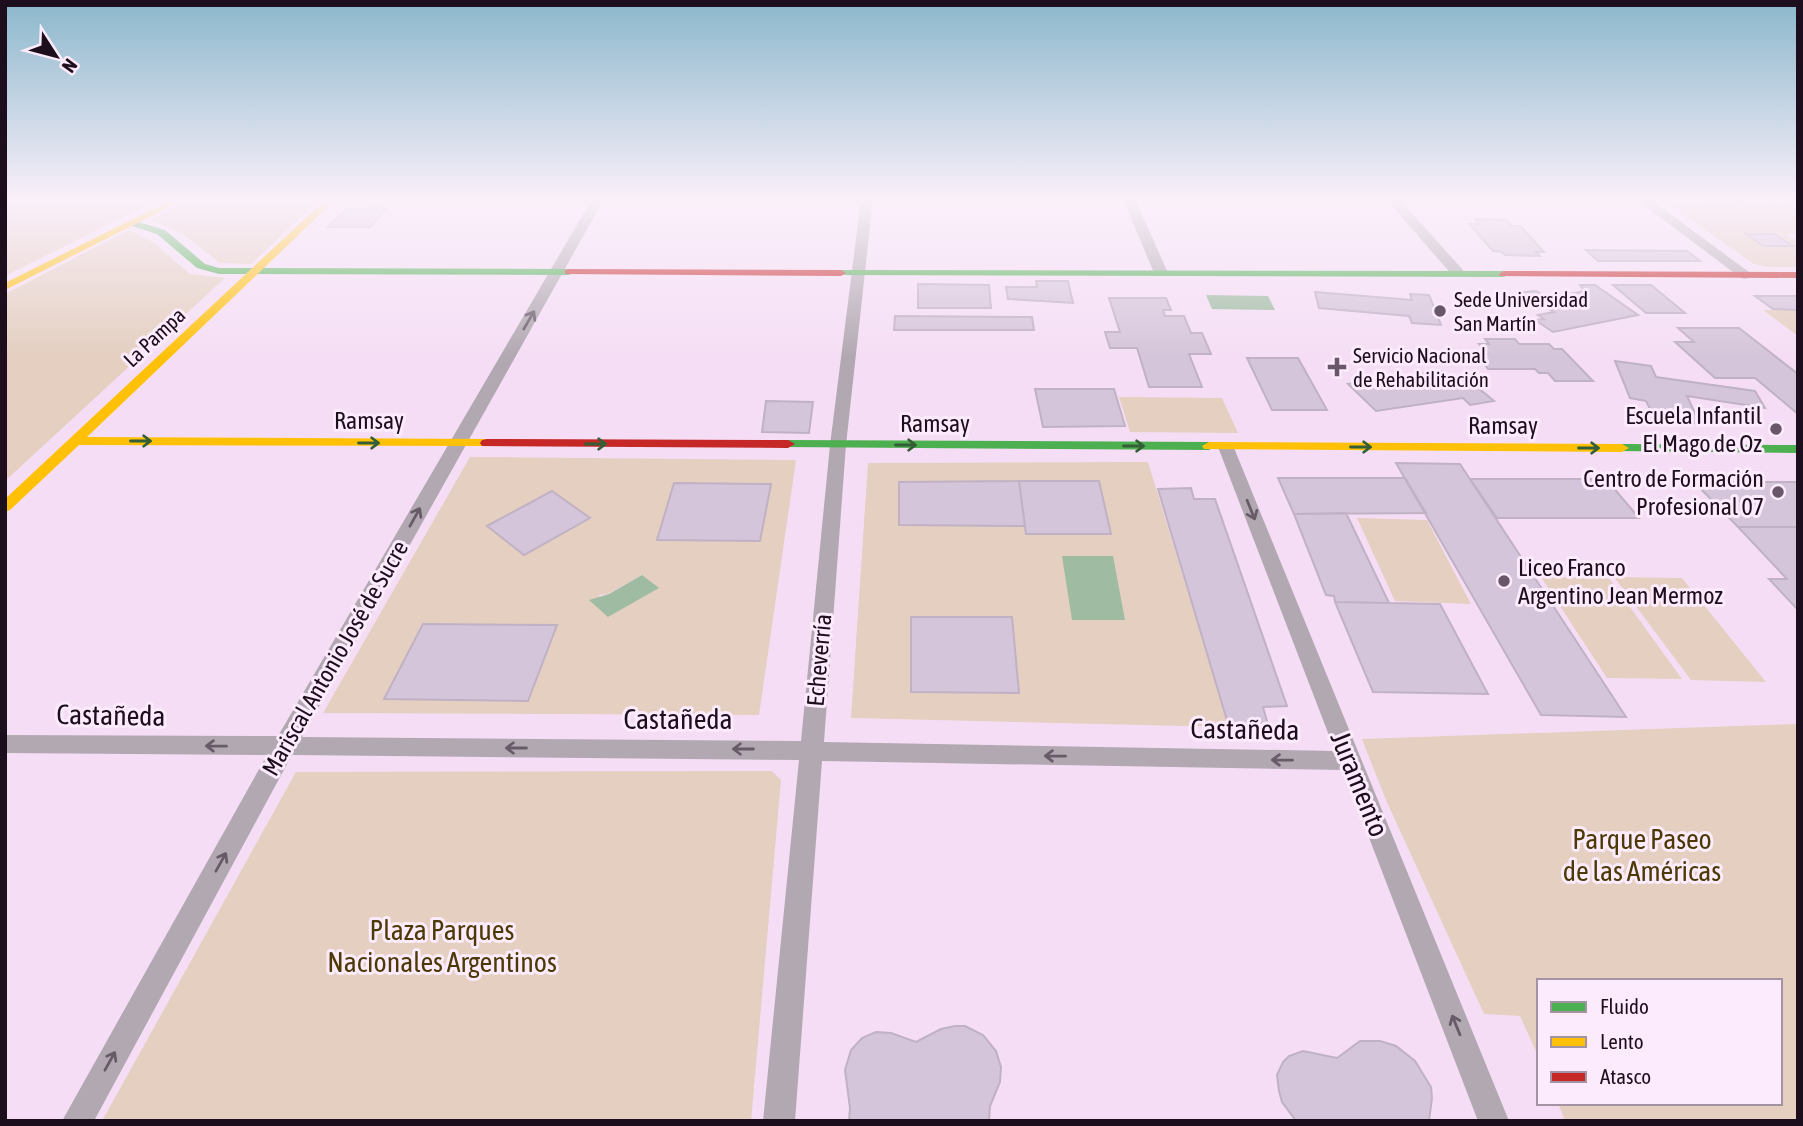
<svg xmlns="http://www.w3.org/2000/svg" width="1803" height="1126" font-family="'Asap Condensed',sans-serif">
	<rect width="100%" height="100%" fill="#f5def5"/>
	<!-- green -->
	<path fill="#e4cfc0" fill-rule="evenodd" d="M5,199H160L5,276Z
		M192,199H320L251,264L220,263L183,234L150,220Z
		M1661,199H1699L1705,204L1743,200L1798,201V233L1786,234L1798,242V267H1768L1754,264Z
		M129,230L153,242L190,274L225,278L5,481V294Z
		M1763,310H1798V336Z
		M1119,397L1222,398L1238,433L1130,432Z
		M470,457L796,460L759,715L323,713ZM770,484L760,541L658,540H657ZM589,518L524,555L488,527V526ZM642,575L609,617L599,595L608,594ZM424,624L556,625V626L528,701L385,699Z
		M1148,462L1229,727L851,718L868,463ZM1099,481L1111,534H1026L1024,526L899,524L900,482ZM912,617L1012,618L1019,693L911,692Z
		M1357,518L1427,520L1471,604L1395,601Z
		M1541,577L1609,578L1682,679L1607,678Z
		M1614,577L1682,578L1766,682L1691,680Z
		M1798,724V1121H1565L1558,1103H1780V981H1539V1058L1520,1016L1484,1014L1386,800L1362,739Z
		M772,771L781,780L751,1121H102L296,772Z"/>
	<!-- water -->
	<path fill="#9fbca2" d="M1206,295L1268,296L1275,310L1212,309Z
		M1062,556H1113L1125,620H1072Z
		M642,575L659,588L608,617L589,600L609,594Z"/>
	<!-- building -->
	<path fill="#d5c5da" stroke="#c0b1c4" stroke-width="2" d="M1699,199H1798V201L1743,200L1746,202L1705,204Z
		M387,208L370,227H328L347,209Z
		M1475,219L1506,220L1512,226H1520L1544,252H1536L1540,256L1505,255L1502,252L1493,251L1469,224H1479Z
		M1746,234H1774L1793,246H1764Z
		M1586,250L1687,251L1700,261H1598Z
		M1036,281H1068L1073,303L1008,299L1006,287H1037Z
		M918,284L989,285L991,308H918Z
		M1580,285H1595L1638,315L1553,332L1535,320L1544,319L1538,315L1554,312L1518,293L1536,291L1546,297L1581,292L1583,289Z
		M1613,285H1651L1685,313H1646Z
		M1315,292L1412,300L1410,294L1429,295L1441,325L1412,323L1409,316L1319,308Z
		M1755,296H1798V310L1773,309Z
		M1109,298H1166L1171,310H1163L1165,316H1184L1191,333H1202L1211,354H1189L1202,387H1149L1137,348H1110L1105,332H1120Z
		M895,316L1032,317L1034,330H894Z
		M1678,328H1739L1798,374V414L1755,378H1715L1675,342H1694Z
		M1485,339H1515L1519,344H1549L1554,349H1562L1593,381H1555L1548,373H1539L1535,369H1488L1477,354H1487L1479,344H1489Z
		M1247,358H1298L1327,410H1272Z
		M1615,361L1651,366L1656,377L1755,391L1765,408L1687,396L1700,424L1654,417L1646,401L1630,398Z
		M1442,371L1453,380L1466,378L1494,401L1470,405L1463,398L1376,411L1348,384Z
		M1035,389H1114L1125,426L1043,427Z
		M766,401L813,402L809,433L762,432Z
		M1396,463L1460,464L1626,717L1541,715Z
		M1278,478H1405L1426,513L1294,514Z
		M1470,479H1606L1639,518H1497Z
		M1019,481H1099L1111,534H1026Z
		M1019,481L1025,526L899,525V482Z
		M1694,482H1798V527H1738Z
		M674,483L771,484L760,541L657,540Z
		M1191,488L1194,499H1215L1287,706L1263,707L1269,728L1229,727L1158,489Z
		M552,491L590,518L524,555L487,526Z
		M1346,513L1389,603L1335,602L1334,596L1326,595L1294,514Z
		M1738,527H1798V610L1769,579H1787Z
		M1335,602L1440,604L1488,694L1373,692Z
		M911,617H1012L1019,693L911,692Z
		M423,624L557,625L528,701L384,699Z
		M955,1026H965L983,1035L996,1051L1001,1067L1000,1082L990,1106L989,1121H849L850,1108L845,1070L851,1050L862,1038L876,1032L891,1033L916,1042L941,1029Z
		M1360,1041H1380L1396,1046L1415,1061L1431,1087L1432,1098L1429,1121H1296L1282,1102L1279,1091L1277,1075L1283,1062L1289,1056L1303,1051L1337,1058Z"/>
	<g fill="none" stroke-linecap="round" stroke-linejoin="round">
		<!-- street -->
		<path fill="#b2a8b2" fill-rule="evenodd" d="M592,199H604L302,737L801,741L830,445L861,199H873L846,445L824,742L1335,751L1218,447L1220,443H1232L1509,1121H1478L1343,770L822,761L795,1121H763L799,760L292,755L94,1121H62L267,755L5,753V735L278,736Z
			M1123,199H1135L1168,273L1166,276H1156L1154,273Z
			M1386,199H1399L1463,270V276H1453Z
			M1636,199H1650L1753,275L1746,279L1741,278Z"/>
		<!-- fast -->
		<path fill="#4caf50" fill-rule="evenodd" d="M132,220L165,230L205,264L219,268L569,269L574,272L569,275L219,274L197,268L157,234L129,225L127,223Z
			M841,270L1504,271L1509,274L1504,277L837,275V271Z
			M788,440L1209,442L1216,446L1209,450L783,447L781,444L783,441Z
			M1622,444L1798,445V453L1617,451L1615,448L1617,445Z"/>
		<!-- slow -->
		<path fill="#ffc107" fill-rule="evenodd" d="M173,199H185L5,290V283Z
			M326,199H336L87,437L487,439L492,440L494,443L492,446L79,445L10,510L5,512V499Z
			M1209,442L1622,444L1629,448L1622,452L1204,449L1202,446Z"/>
		<!-- jam -->
		<path fill="#c62828" fill-rule="evenodd" d="M569,269L841,270L846,273L841,276L565,274V270Z
			M1504,271L1798,272V278L1500,276L1499,274Z
			M487,439L788,440L795,444L788,448L482,446L480,443L482,440Z"/>
	</g>
	<!-- one-way arrows -->
	<defs><path id="oneway-shaft" d="M-6 0H5M1.5-3L5.5 0L1.5 3" fill="none" stroke-width="1.6" stroke-linecap="round" stroke-linejoin="round" transform="scale(1.75)"/></defs>
	<g stroke="#685b68">
		<use href="#oneway-shaft" transform="translate(529 320) rotate(-60)"/>
		<use href="#oneway-shaft" transform="translate(1251 510) rotate(68)"/>
		<use href="#oneway-shaft" transform="translate(415 517) rotate(-61)"/>
		<use href="#oneway-shaft" transform="translate(216 746) rotate(-179)"/>
		<use href="#oneway-shaft" transform="translate(516 748) rotate(-180)"/>
		<use href="#oneway-shaft" transform="translate(743 749) rotate(-180)"/>
		<use href="#oneway-shaft" transform="translate(1055 756) rotate(-179)"/>
		<use href="#oneway-shaft" transform="translate(1282 760) rotate(-179)"/>
		<use href="#oneway-shaft" transform="translate(221 862) rotate(-61)"/>
		<use href="#oneway-shaft" transform="translate(1456 1025) rotate(-112)"/>
		<use href="#oneway-shaft" transform="translate(110 1061) rotate(-61)"/>
	</g>
	<g stroke="#345e36">
		<use href="#oneway-shaft" transform="translate(141 441)"/>
		<use href="#oneway-shaft" transform="translate(369 443)"/>
		<use href="#oneway-shaft" transform="translate(596 444)"/>
		<use href="#oneway-shaft" transform="translate(906 445)"/>
		<use href="#oneway-shaft" transform="translate(1134 446)"/>
		<use href="#oneway-shaft" transform="translate(1361 447)"/>
		<use href="#oneway-shaft" transform="translate(1589 448)"/>
	</g>
	<!-- sky -->
	<linearGradient id="sky" x2="0" y2="1"><stop stop-color="#8bb7cc"/><stop offset="0.56" stop-color="#faf0fa"/><stop offset="1" stop-color="#faf0fa" stop-opacity="0"/></linearGradient>
	<rect width="1803" height="357" fill="url(#sky)"/>
	<!-- markers -->
	<g fill="#695769" stroke="#fcebfc" stroke-width="2.5">
		<circle cx="1440" cy="311" r="7"/>
		<path d="M1333.5 356.5h7v7h7v7h-7v7h-7v-7h-7v-7h7z"/>
		<circle cx="1776" cy="429" r="7"/>
		<circle cx="1778" cy="492" r="7"/>
		<circle cx="1504" cy="581" r="7"/>
	</g>
	<g text-anchor="middle" dominant-baseline="central" stroke-width="6" stroke-linejoin="round" paint-order="stroke">
		<!-- far-poi labels -->
		<g font-size="21" fill="#1d0e1d" stroke="#fcebfc" text-anchor="start">
			<text x="1454" y="299">Sede Universidad<tspan x="1454" dy="24">San Martín</tspan></text>
			<text x="1353" y="355">Servicio Nacional<tspan x="1353" dy="24">de Rehabilitación</tspan></text>
		</g>
		<!-- far-street labels -->
		<g font-size="21" fill="#1d0e1d" stroke="#fcebfc">
			<text transform="translate(154 337) rotate(-43)">La Pampa</text>
		</g>
		<!-- poi labels -->
		<g font-size="24" fill="#1d0e1d" stroke="#fcebfc" text-anchor="end">
			<text x="1762" y="415">Escuela Infantil<tspan x="1762" dy="28">El Mago de Oz</tspan></text>
			<text x="1764" y="478">Centro de Formación<tspan x="1764" dy="28">Profesional 07</tspan></text>
			<text x="1518" y="567" text-anchor="start">Liceo Franco<tspan x="1518" dy="28">Argentino Jean Mermoz</tspan></text>
		</g>
		<!-- street labels -->
		<g font-size="24" fill="#1d0e1d" stroke="#fcebfc">
			<text x="369" y="420">Ramsay</text>
			<text x="935" y="423">Ramsay</text>
			<text x="1503" y="425">Ramsay</text>
			<text transform="translate(335 658) rotate(-60)">Mariscal Antonio José de Sucre</text>
			<text transform="translate(819 660) rotate(-85)">Echeverría</text>
		</g>
		<!-- near-street labels -->
		<g font-size="28" fill="#1d0e1d" stroke="#fcebfc">
			<text transform="translate(111 715) rotate(1)">Castañeda</text>
			<text x="678" y="719">Castañeda</text>
			<text transform="translate(1245 729) rotate(1)">Castañeda</text>
			<text transform="translate(1360 784) rotate(68)">Juramento</text>
		</g>
		<!-- near-park labels -->
		<g font-size="28" fill="#4c3904" stroke="#fcebfc">
			<text x="1642" y="839">Parque Paseo<tspan x="1642" dy="32">de las Américas</tspan></text>
			<text x="442" y="930">Plaza Parques<tspan x="442" dy="32">Nacionales Argentinos</tspan></text>
		</g>
	</g>
	<!-- border -->
	<rect width="1803" height="1126" fill="none" stroke="#1d0e1d" stroke-width="14"/>
	<!-- legend -->
	<rect x="1537" y="979" width="245" height="126" fill="#fcebfc" stroke="#a393a3" stroke-width="2"/>
	<rect x="1551" y="1002" width="35" height="10" fill="#4caf50" stroke="#a393a3" stroke-width="2"/>
	<text x="1600" y="1014" font-size="21" fill="#1d0e1d">Fluido</text>
	<rect x="1551" y="1037" width="35" height="10" fill="#ffc107" stroke="#a393a3" stroke-width="2"/>
	<text x="1600" y="1049" font-size="21" fill="#1d0e1d">Lento</text>
	<rect x="1551" y="1072" width="35" height="10" fill="#c62828" stroke="#a393a3" stroke-width="2"/>
	<text x="1600" y="1084" font-size="21" fill="#1d0e1d">Atasco</text>
	<!-- north arrow -->
	<g transform="translate(56 56) rotate(126)" stroke="#fcebfc" stroke-width="5" paint-order="stroke">
	<path d="M0-5L12 26L0 18L-12 26Z" fill="#1d0e1d"/>
	<text y="-10" font-size="19" font-weight="bold" text-anchor="middle" fill="#1d0e1d">N</text>
	</g>
</svg>
